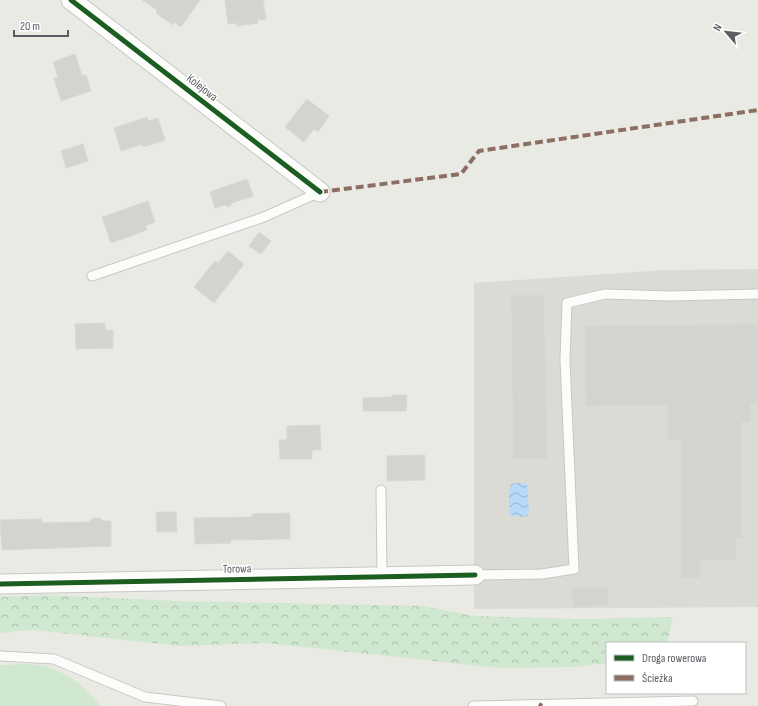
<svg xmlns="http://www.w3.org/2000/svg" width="758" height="706" font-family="'Sofia Sans Condensed',sans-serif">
	<defs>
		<pattern id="forest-crowns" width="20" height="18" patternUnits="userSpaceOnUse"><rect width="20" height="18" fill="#d1e8d0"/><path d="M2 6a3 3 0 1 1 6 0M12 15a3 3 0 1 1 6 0" fill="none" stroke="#adbfac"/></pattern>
		<pattern id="water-waves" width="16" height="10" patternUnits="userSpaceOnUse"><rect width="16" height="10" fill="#b6daf7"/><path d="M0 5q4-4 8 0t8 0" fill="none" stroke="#97b4cc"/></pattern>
	</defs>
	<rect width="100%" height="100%" fill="#eaeae5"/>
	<!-- industrial -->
	<path fill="#dbdbd6" d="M758,269V607L474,609V283L666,270Z"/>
	<!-- grass -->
	<path fill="#d1e8d0" d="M0,665C12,665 32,663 43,666C67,671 86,687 100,706H0Z"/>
	<!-- forest -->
	<path fill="url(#forest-crowns)" d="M48,595L177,601L424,606L475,616L579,619L673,617L667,643H607V663L575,667L499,668L266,643L181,646L32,630L0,633V597Z"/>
	<!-- water -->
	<path fill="url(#water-waves)" d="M519,483L527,484L529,512L528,516L521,517L510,515C509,504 508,493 511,484Z"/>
	<!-- building -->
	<path fill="#d4d3d0" stroke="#dad8d4" d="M142,0H200L181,27L174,22L173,25L156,13L157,10Z
		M225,0H263L266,19L257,20L258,23L237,26V23L228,24Z
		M75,54L82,76L86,75L91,91L61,101L54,78L58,77L53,62Z
		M307,99L329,116L318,132L314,129L304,142L285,127Z
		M147,117L148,121L158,118L165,140L143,147L142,144L121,151L114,128Z
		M83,144L88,161L66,168L61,151Z
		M247,179L253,196L232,203L229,207L225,205L215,208L210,192Z
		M148,201L155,222L145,226L147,230L111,243L102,217Z
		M259,232L271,241L261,254L249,246Z
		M228,251L244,264L214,303L194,287L215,261L218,263Z
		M511,295H544L547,459H513Z
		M105,323V330H113V348L76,349L75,324Z
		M758,324V404H750L751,422H742V538H736V560H700L701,578H681V440H668V405L586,406L585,326Z
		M392,395H407L406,411H363V398L392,397Z
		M320,425L321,450H312V459H280L279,440H287V426Z
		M425,455V480L387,481V456Z
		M156,512H176L177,532H157Z
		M290,513V539L230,540L231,543L195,544L194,518L252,517V514Z
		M93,518H100L103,521H111V546L2,550L0,520L41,519L42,523L89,522Z
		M608,587L609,605L573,607L572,588Z"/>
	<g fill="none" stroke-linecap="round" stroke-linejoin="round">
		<!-- lane casing -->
		<g stroke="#c7c7c5" stroke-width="11">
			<path id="lane" d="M92,276L264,217L320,192
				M381,490L382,576
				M475,575L542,574L574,569L565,360L567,303L605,294L670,296L758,294
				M0,656L54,659L145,697L221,706
				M473,706L693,701"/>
		</g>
		<!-- street casing -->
		<g stroke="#c7c7c5" stroke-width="21">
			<path id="street" d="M71,0L320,192
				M0,584L475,575"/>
		</g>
		<!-- lane -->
		<use href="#lane" stroke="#fcfcfb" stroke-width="9"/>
		<!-- street -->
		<use href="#street" stroke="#fcfcfb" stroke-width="19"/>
		<!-- quiet -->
		<path stroke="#8d6e63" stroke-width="4" stroke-dasharray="8 4" stroke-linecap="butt" d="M320,192L461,174L479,151L758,110
			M539,704L542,706"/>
		<!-- cycleway casing -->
		<g stroke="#fff" stroke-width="8">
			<path id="cycleway" d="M71,0L320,192
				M0,584L475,575"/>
		</g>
		<!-- cycleway -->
		<use href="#cycleway" stroke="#1b5e20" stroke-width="5"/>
	</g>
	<g text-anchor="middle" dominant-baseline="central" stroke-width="3" stroke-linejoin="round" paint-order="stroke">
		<!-- street labels -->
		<g font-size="12" fill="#5a5e63" stroke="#fff">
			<text transform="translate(202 88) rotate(38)">Kolejowa</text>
			<text transform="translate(237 569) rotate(-1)">Torowa</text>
		</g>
	</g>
	<!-- legend -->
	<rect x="606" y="642" width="140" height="52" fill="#ffffff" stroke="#bdbfc1"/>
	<rect x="614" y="655" width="20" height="6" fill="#1b5e20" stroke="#bdbfc1"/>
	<text x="642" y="662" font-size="12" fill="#5a5e63">Droga rowerowa</text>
	<rect x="614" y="675" width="20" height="6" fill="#8d6e63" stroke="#bdbfc1"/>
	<text x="642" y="682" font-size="12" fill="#5a5e63">Ścieżka</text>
	<!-- north arrow -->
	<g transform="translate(726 32) rotate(298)" stroke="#ffffff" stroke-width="3" paint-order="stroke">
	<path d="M0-3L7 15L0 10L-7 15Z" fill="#5a5e63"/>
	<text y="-6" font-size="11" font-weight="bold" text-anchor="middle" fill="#5a5e63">N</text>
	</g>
	<!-- scale -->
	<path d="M14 30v6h54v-6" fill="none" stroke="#5a5e63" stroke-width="2"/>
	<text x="20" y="30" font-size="12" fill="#5a5e63" stroke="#ffffff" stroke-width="3" paint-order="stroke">20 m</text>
</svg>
